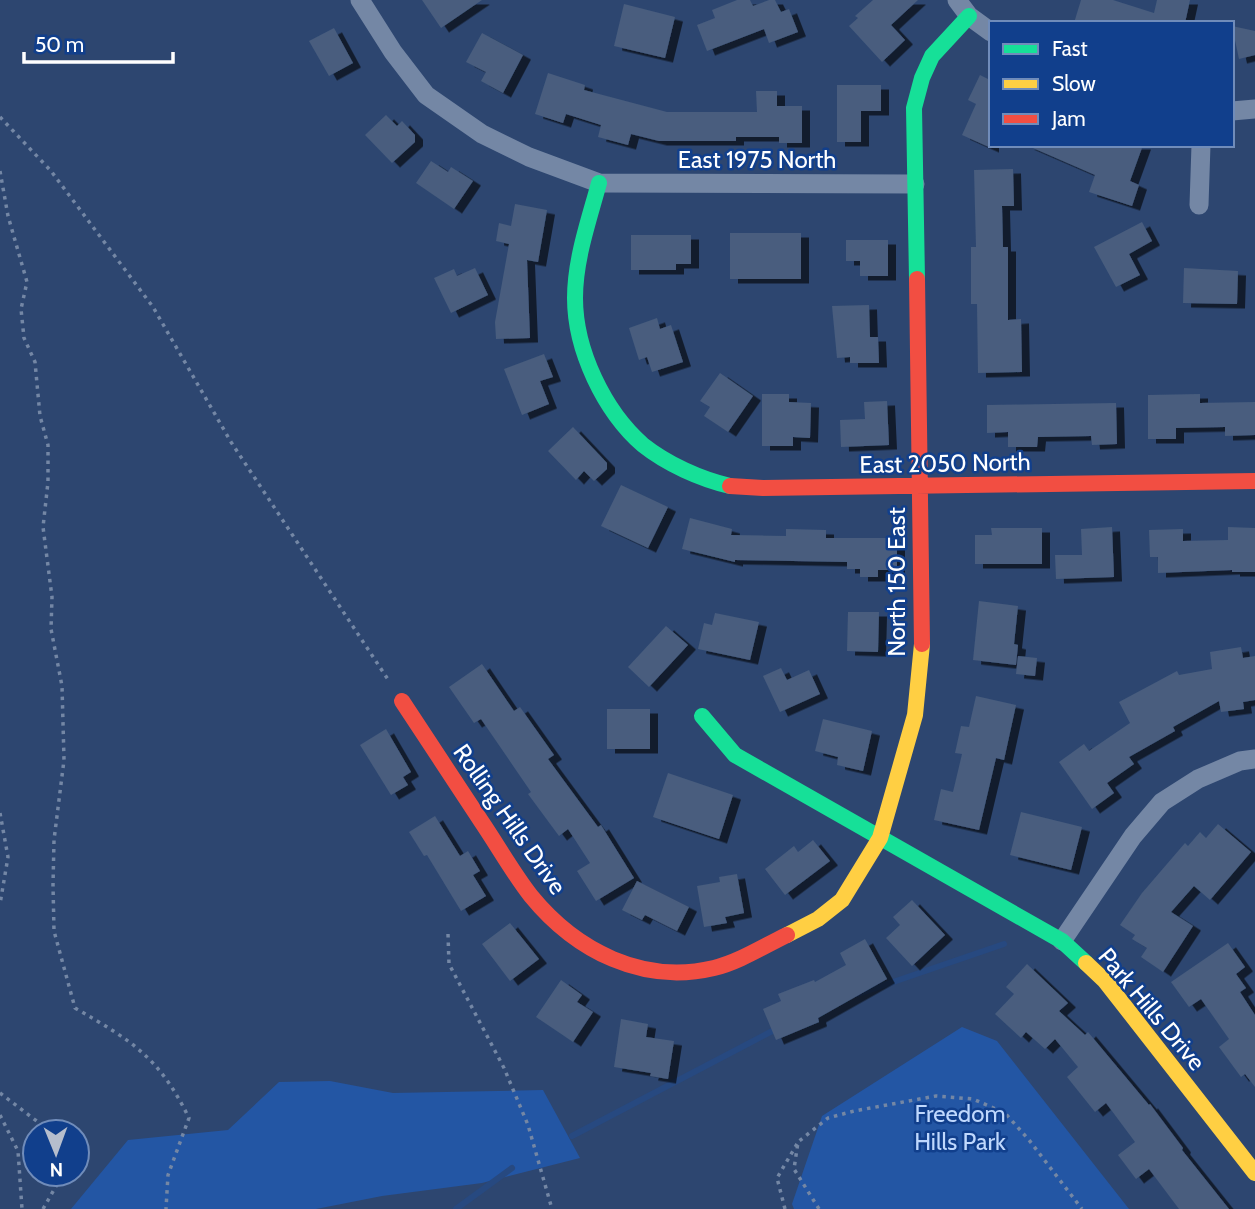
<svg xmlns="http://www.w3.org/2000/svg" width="1255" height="1209" font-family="Cabin,sans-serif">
	<defs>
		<filter id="shadow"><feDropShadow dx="8" dy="4.5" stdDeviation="0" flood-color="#0009"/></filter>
	</defs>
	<rect width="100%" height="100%" fill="#2d4670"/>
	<!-- green -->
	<path fill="#2356a4" d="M962,1027L997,1041L1129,1209H794L792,1204L822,1116Z
		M330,1081L393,1093L543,1090L580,1158L482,1183L382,1196L316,1209H71L128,1140L228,1130L279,1082Z"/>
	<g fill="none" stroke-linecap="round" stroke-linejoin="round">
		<!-- stream -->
		<path stroke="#274980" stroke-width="6" d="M858,994L1004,944
			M572,1136L778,1028
			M456,1209L512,1168"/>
	</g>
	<!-- building -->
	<path fill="#485d7e" filter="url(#shadow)" d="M422,0H482L441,28Z
		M737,0H750L753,6L769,0H775L781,12L789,9L798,32L769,43L764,29L707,51L697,25L715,18L712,10Z
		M873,0H918L891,25L905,40L882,62L849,26L858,18L855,16Z
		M1081,0H1113L1154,13L1157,0H1190L1185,23H1074Z
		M624,4L675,17L665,58L614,46Z
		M1232,26L1255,31V55L1239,59Z
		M334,28L353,63L329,76L309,41Z
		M482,33L523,55L503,93L481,81L486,72L466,62Z
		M548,73L585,85L584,90L667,112H757L756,91H777V106H802V143H779V137H736V141H659L631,134L628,145L598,137L601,125L566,114L563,123L535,114Z
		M991,73V148L962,135L976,104L968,100L980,75L988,79Z
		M837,85H881V111H861V142H837Z
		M386,115L397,126L402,121L415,135V142L392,163L365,135Z
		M1026,145H1143L1130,181L1139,185L1132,206L1089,192L1095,175Z
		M431,161L448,172L451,167L473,181L454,209L416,183Z
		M1013,169L1014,206H1002L1003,247H1008V320L1021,319L1022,372L978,373L977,304H971V247H976L974,170Z
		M515,204L547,210L538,262L527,260L530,338L496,339L495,322L509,244L496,241L499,223L511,226Z
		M1142,222L1152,241L1129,254L1140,275L1116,287L1094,247Z
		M730,233H801V279H730Z
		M631,235H691V264H676V270H631Z
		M846,240H888V276H860V261H846Z
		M475,268L488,295L451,313L434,278L454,269L457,276Z
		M1184,268L1238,271L1237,304L1183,303Z
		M869,305L870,337H878L879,363H850V357L837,358L832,306Z
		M657,318L660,329L671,325L683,362L652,372L647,357L639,360L629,328Z
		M544,354L553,377L540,381L549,404L522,415L504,369Z
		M720,373L753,396L728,432L704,416L710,407L700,401Z
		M762,394H789V402L811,403L810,438L793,437V446H762Z
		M1200,394V403L1255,402V435L1225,436V427L1176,428V439H1148V395Z
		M887,401L889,445L841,447L840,420L865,419L864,402Z
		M1116,403L1117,444L1092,445L1091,436L1038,437L1037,447H1008V432L987,433V405Z
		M573,427L607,463V469L594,481L584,471L576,480L548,451Z
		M621,485L668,507L648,548L601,526Z
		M690,518L732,529L731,535L786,536V529L826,530V538H897V570H878V577H860V569H847V562L735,560V562L682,549Z
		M1112,527L1114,577L1056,579L1055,555H1082L1081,529Z
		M1228,527L1255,528V572H1232V570L1158,573V557H1150L1149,530L1183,529V541L1228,540Z
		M991,528H1042V564H975V535H992Z
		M979,601L1018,606L1014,644L1018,645L1016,665L973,660Z
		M848,612H879L878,652L847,651Z
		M715,613L759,622L750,660L698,649L704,623L712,625Z
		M666,626L688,645L649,687L628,667Z
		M1241,647L1243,658L1255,656V700L1243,702L1244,709L1221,712L1219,701L1173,727L1175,731L1129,757L1134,764L1107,783L1114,793L1092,809L1059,762L1084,744L1089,751L1130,723L1119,702L1177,671L1179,675L1212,669L1210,652Z
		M1018,656L1037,658L1035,676L1016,674Z
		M482,664L514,711L520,707L554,755L548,759L598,827L601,825L634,878L596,901L577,871L590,863L568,829L559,836L528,794L531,792L481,719L474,723L449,687Z
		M781,668L787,680L809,670L820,694L780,712L763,676Z
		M976,696L1016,705L1004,760L996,758L979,830L934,820L941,789L953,792L962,754L955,753L961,726L969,727Z
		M607,709H650V749H607Z
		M823,719L872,731L863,771L837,765L838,757L815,751Z
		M386,729L411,772L403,777L408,785L391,795L360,745Z
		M668,773L733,795L719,839L653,817Z
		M1021,812L1082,827L1071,870L1010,855Z
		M435,816L460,856L468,851L480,871L473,875L486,896L461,911L427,855L424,856L409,832Z
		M1218,824L1251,852L1210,900L1194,886L1171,912L1193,926L1163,972L1141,957L1147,948L1132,939L1135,935L1120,925L1142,893L1185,843L1188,846L1200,832L1206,838Z
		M813,840L830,861L785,895L765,869L794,846L798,852Z
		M737,874L744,913L725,917L727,923L704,927L697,886L720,882L719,877Z
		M637,881L689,907L677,931L645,915L642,920L622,910Z
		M912,900L945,935L912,966L886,938L900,925L893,917Z
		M510,923L539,959L510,981L482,944Z
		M865,939L887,979L818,1018L819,1022L776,1040L763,1009L781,1001L778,994L814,980L815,982L846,965L840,953Z
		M1228,943L1245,967L1236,974L1246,988L1240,992L1255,1015V1087L1245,1074L1241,1077L1219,1047L1229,1039L1201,999L1189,1007L1171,982Z
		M1027,964L1068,1003L1059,1011L1085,1035L1088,1032L1149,1105L1150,1104L1183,1148L1182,1150L1229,1209H1179L1149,1169L1136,1179L1118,1155L1135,1142L1106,1103L1095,1112L1067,1077L1078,1067L1055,1039L1045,1049L1026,1032L1021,1038L995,1014L1014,994L1006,987Z
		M561,980L582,995L577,1002L593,1012L573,1042L536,1017Z
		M621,1019L648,1024L646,1037L674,1041L668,1079L650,1076L651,1073L614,1067Z"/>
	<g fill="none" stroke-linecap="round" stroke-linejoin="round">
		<!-- path -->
		<path stroke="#7487a5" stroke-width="3.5" stroke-dasharray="3.5 5" stroke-linecap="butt" d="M0,117L51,171L153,307L231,442L389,681
			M0,171L8,216L27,282L21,309L24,338L35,362L40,416L48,445V482L43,527L52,597L51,629L62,686L64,760L54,840L53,885L54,931L75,1008C132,1041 159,1057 189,1118L168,1175L166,1209
			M0,813L8,857L0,904
			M448,934L449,964L504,1068L528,1125L552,1209
			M0,1093L51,1132
			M0,1115L18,1151L22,1209
			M43,1209L63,1174
			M785,1209L777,1178L797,1144
			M819,1209L794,1169L798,1142L828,1118L854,1111L936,1096L973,1099L1005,1113L1029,1140L1082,1209"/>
		<!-- street -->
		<path stroke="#7487a5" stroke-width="19" d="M360,0L393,52L426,95L482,134L529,157L599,183L915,184
			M957,0L969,16L991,32
			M1232,111L1255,109
			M1199,205L1201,145
			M1062,941L1133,836L1162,802L1198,779L1240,761L1255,759"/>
		<!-- fast -->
		<path stroke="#16e098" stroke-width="16" d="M599,183C589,220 575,259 575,298C575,350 604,411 643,445C667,464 700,479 730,486
			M917,279L914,108L922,78L932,56L969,16
			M702,716L735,755L1062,941L1086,963"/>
		<!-- slow -->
		<path stroke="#ffcf43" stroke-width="16" d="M787,935L818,919L842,900L880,838L915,715L922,644
			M1086,963L1105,981L1255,1173"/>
		<!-- jam -->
		<path stroke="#f24e42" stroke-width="16" d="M917,279L922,644
			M730,486L763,488L1255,481
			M402,701C428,741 455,781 481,821C498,846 513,873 531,896C576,951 643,985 714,968C739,962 764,946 787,935"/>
	</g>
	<g text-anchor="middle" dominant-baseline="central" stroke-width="5" stroke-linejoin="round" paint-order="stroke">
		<!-- street labels -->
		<g font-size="24" fill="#fff" stroke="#113f8c">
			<text x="757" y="159">East 1975 North</text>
			<text transform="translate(945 463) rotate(-1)">East 2050 North</text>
			<text transform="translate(896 582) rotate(-90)">North 150 East</text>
			<text transform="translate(510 819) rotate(55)">Rolling Hills Drive</text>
			<text transform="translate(1152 1009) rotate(50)">Park Hills Drive</text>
		</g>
		<!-- park labels -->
		<g font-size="24" fill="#bfd8fd" stroke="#113f8c">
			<text x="960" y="1113">Freedom<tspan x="960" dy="28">Hills Park</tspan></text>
		</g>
	</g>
	<!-- legend -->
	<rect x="989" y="21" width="245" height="126" fill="#113f8c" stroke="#708cba" stroke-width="2"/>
	<rect x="1003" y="44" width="35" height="10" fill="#16e098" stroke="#708cba" stroke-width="2"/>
	<text x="1052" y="56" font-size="21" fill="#ffffff">Fast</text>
	<rect x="1003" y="79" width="35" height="10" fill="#ffcf43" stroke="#708cba" stroke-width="2"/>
	<text x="1052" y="91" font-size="21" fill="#ffffff">Slow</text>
	<rect x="1003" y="114" width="35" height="10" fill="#f24e42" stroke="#708cba" stroke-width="2"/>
	<text x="1052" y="126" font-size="21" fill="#ffffff">Jam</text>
	<!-- north arrow -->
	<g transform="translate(56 1153) rotate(179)"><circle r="33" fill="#113f8c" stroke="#708cba" stroke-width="2"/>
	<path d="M0-5L12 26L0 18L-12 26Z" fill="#b6becd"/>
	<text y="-10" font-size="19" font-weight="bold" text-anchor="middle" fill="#ffffff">N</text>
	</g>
	<!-- scale -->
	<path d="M24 52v10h149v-10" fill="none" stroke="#ffffff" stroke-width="3.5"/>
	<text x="35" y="52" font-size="21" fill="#ffffff" stroke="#113f8c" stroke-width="5" paint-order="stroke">50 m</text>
</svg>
